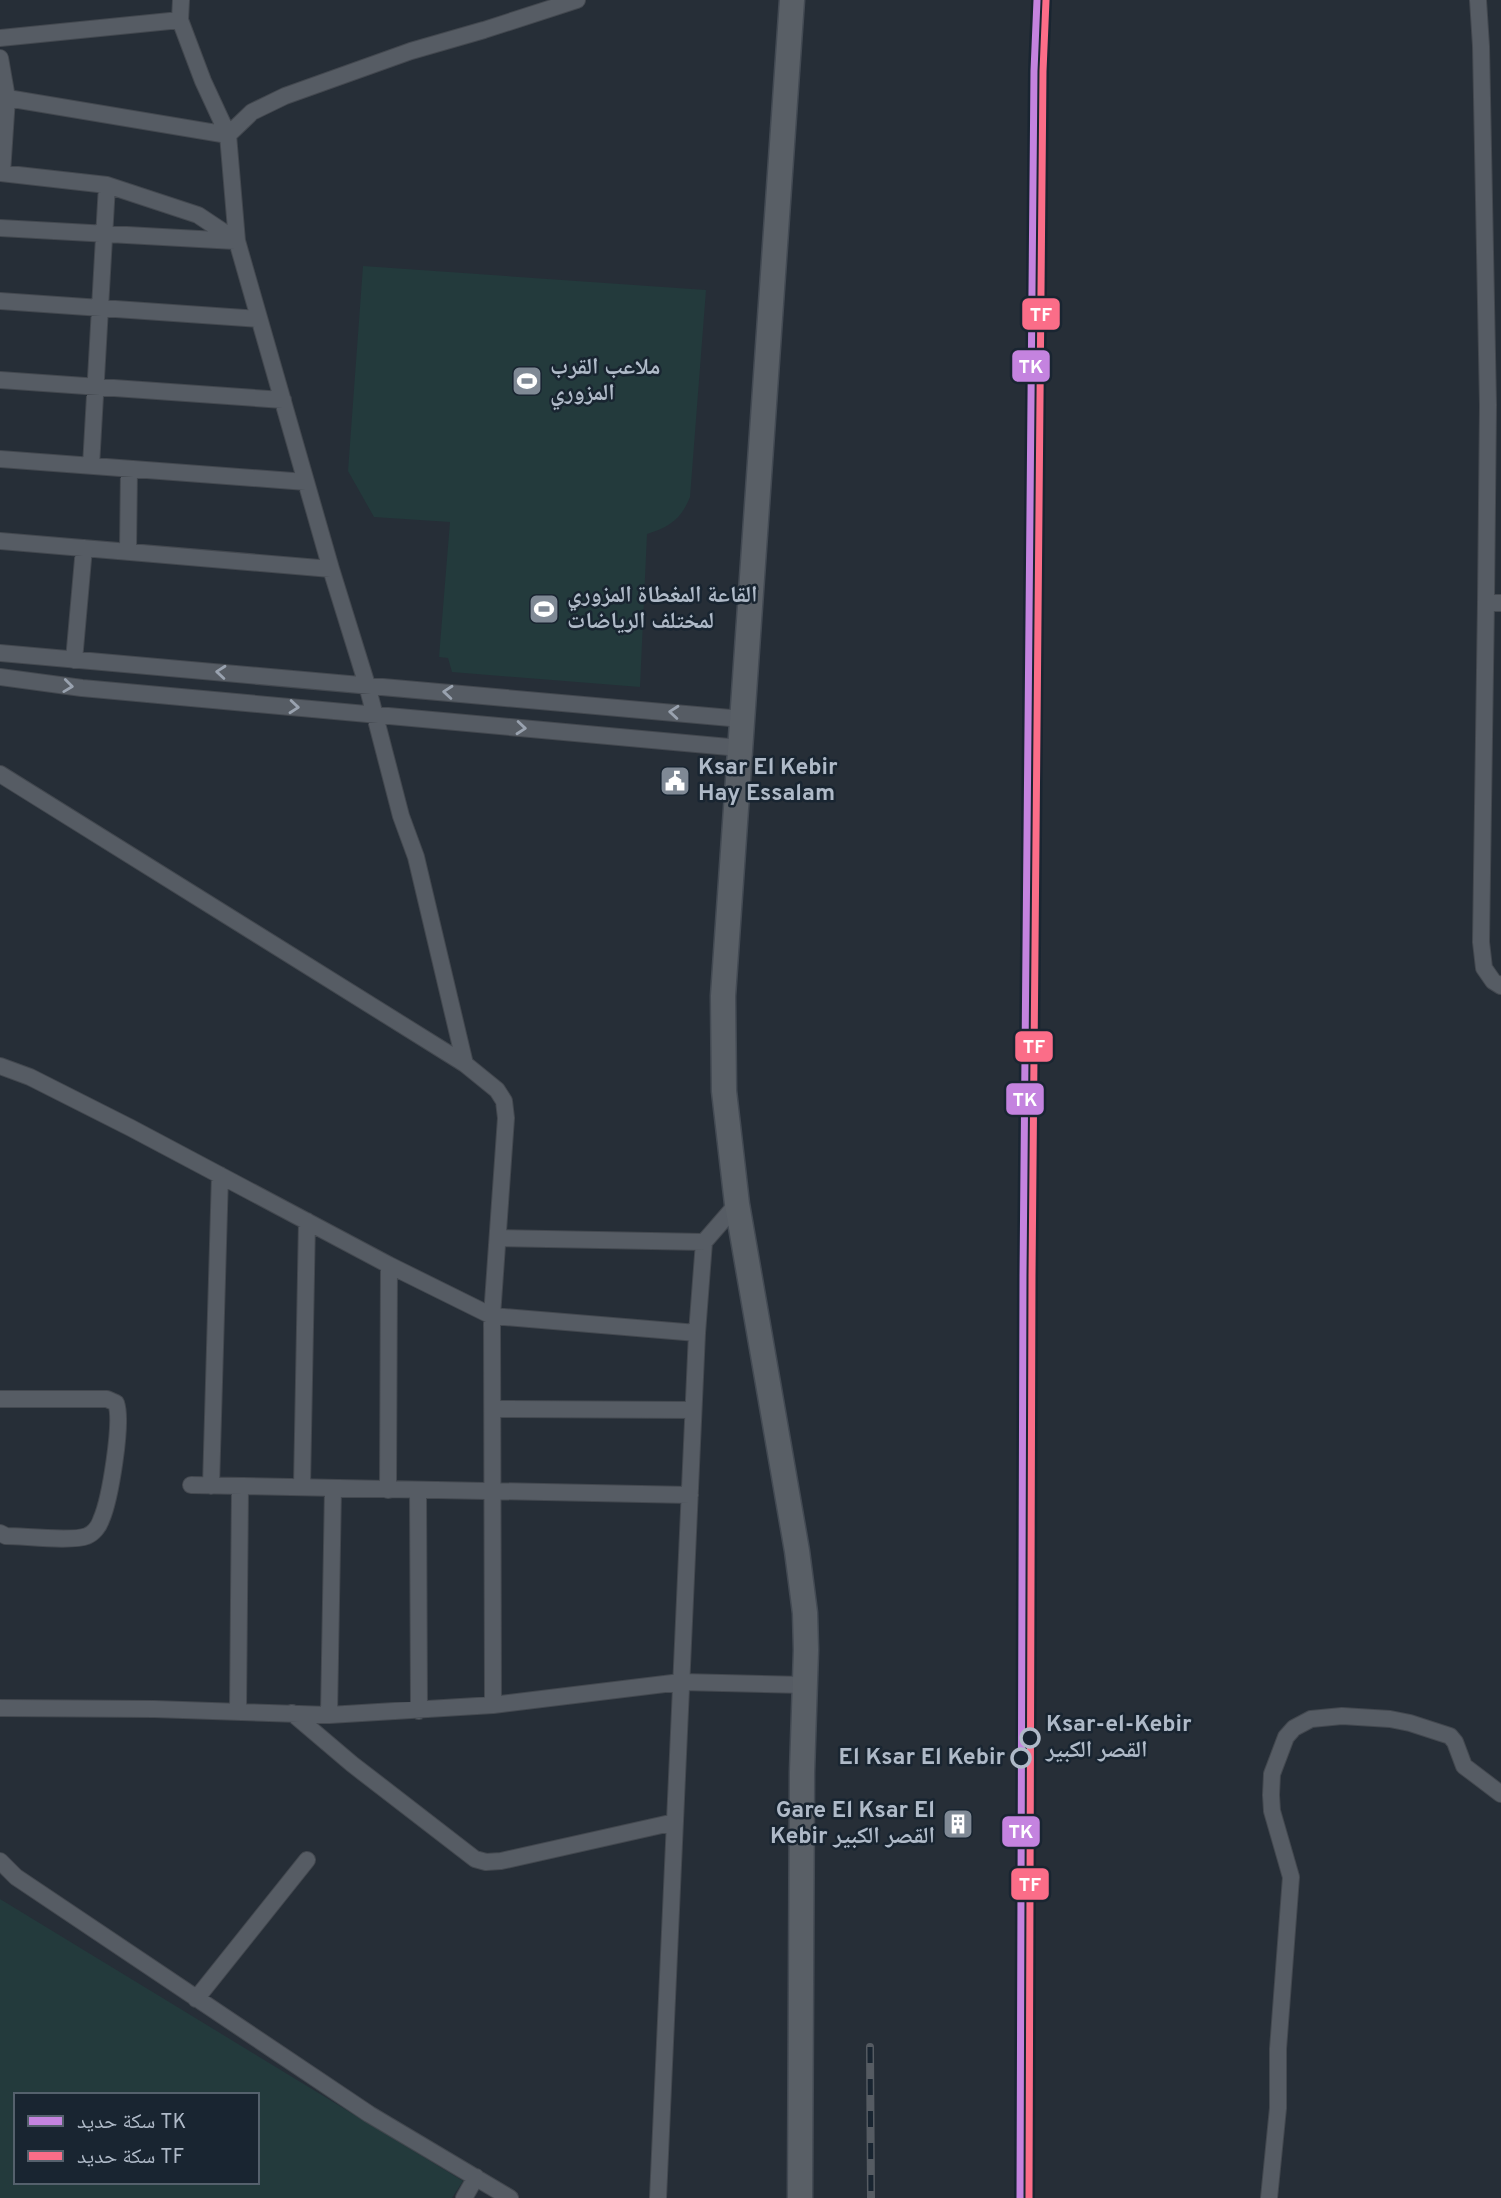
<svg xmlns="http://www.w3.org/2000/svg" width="1501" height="2198" font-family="Overpass,'Noto Naskh Arabic',sans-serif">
	<rect width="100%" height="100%" fill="#262e37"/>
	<!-- green -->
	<path fill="#233a3c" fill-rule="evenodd" d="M363,266L706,290L690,497C681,519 670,527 647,534L640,687L452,672L448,658L439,657L450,522L374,517L348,471Z
		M0,1899L463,2181L452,2198H0ZM16,2095H257V2182H16Z"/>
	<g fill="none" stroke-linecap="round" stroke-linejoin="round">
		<!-- minor casing -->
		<g stroke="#43484f" stroke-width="18">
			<path id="minor" d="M181,0L180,20L203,81L228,135L237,241L331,569L367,685L401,816L416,857L465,1064
				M1478,0L1481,46L1488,405L1486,602
				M0,38L180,20
				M0,58L7,98L2,173
				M7,98L228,135L252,112L285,96L411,51L484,30L577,0
				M0,173L107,185L198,215L237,241
				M0,228L235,241
				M0,301L259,319
				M0,380L283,400
				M0,459L306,482
				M91,466L107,185
				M0,541L331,569
				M128,551L129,469
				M1501,603L1486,602L1481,942L1484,968L1493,981L1501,986
				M0,653L742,719
				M74,660L84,548
				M0,677L82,688L740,748
				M0,774L465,1064L497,1090L504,1101L506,1118L492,1316L493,1705
				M0,1066L30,1077L131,1128L389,1265L492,1316L697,1333
				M498,1238L704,1242L737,1204
				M0,1399H107L116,1403C123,1422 110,1500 101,1520C99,1526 94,1533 87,1536C72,1542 24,1536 6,1536L0,1533
				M493,1409L693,1410
				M191,1485L690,1495
				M211,1486L220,1175
				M302,1487L307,1221
				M388,1490L389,1265
				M418,1490L419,1711
				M0,1708L154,1709L329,1715L493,1705L681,1682L804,1685
				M238,1712L240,1487
				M292,1713L352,1764L475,1859L486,1862L501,1861L675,1822
				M329,1715L333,1489
				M0,1861L16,1877L369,2114L510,2198
				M196,1999L307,1860
				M464,2198L476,2177
				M658,2198L697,1333L704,1242
				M1269,2198L1278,2108V2049L1291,1877L1272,1811L1271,1795L1272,1774L1286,1737L1294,1728L1311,1719L1342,1716L1390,1719L1410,1723L1450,1736L1455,1742L1464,1766L1501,1794"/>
		</g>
		<!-- primary casing -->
		<g stroke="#434a53" stroke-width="27">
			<path id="primary" d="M792,0L723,996L724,1091L737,1204L797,1551L805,1613L806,1650L802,1772L800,2198"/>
		</g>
		<!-- minor -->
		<use href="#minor" stroke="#565c64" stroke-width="16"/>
		<!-- primary -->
		<use href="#primary" stroke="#595f66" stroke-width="24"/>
		<!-- rail casing -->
		<g stroke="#555b62" stroke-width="8">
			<path id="rail" d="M870,2047L871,2198"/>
		</g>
		<!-- rail -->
		<use href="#rail" stroke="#192531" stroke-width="5" stroke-dasharray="16" stroke-linecap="butt"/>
		<!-- rail-1 casing -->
		<g stroke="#192531" stroke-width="12">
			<path id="rail-1" d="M1020,2198L1023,1276L1034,71L1037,0"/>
		</g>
		<!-- rail-2 casing -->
		<g stroke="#192531" stroke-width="12">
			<path id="rail-2" d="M1029,2198L1032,1276L1043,71L1046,0"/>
		</g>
		<!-- rail-1 -->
		<use href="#rail-1" stroke="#c483df" stroke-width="7"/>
		<!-- rail-2 -->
		<use href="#rail-2" stroke="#fb6d88" stroke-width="7"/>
	</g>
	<!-- one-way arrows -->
	<defs><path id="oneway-chevron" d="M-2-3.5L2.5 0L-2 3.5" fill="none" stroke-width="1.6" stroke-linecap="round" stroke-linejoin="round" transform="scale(1.75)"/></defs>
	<g stroke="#99a2af">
		<use href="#oneway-chevron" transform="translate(221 672) rotate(-175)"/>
		<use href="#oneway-chevron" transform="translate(68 686) rotate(7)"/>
		<use href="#oneway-chevron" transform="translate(448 692) rotate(-175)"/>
		<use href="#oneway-chevron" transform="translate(294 707) rotate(5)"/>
		<use href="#oneway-chevron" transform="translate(674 712) rotate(-175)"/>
		<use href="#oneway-chevron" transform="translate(521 728) rotate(5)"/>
	</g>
	<!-- icons -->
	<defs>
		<g id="stadium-square" transform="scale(1.575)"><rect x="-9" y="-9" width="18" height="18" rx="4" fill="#7f8995" stroke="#192531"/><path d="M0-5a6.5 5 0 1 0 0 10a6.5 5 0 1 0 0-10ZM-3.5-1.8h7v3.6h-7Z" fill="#fff"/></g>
		<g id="civic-square" transform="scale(1.575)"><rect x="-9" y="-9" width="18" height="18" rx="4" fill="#7f8995" stroke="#192531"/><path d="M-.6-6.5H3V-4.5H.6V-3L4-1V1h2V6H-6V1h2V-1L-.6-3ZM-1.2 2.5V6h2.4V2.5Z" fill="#fff"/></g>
		<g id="building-square" transform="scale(1.575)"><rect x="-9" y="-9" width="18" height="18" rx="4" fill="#7f8995" stroke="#192531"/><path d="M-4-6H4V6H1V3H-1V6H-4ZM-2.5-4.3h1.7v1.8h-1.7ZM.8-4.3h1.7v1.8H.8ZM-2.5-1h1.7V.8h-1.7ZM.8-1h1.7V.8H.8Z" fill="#fff"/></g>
	</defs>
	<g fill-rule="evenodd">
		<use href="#stadium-square" x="527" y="381"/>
		<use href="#stadium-square" x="544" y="609"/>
		<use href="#civic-square" x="675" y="781"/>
		<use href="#building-square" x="958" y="1824"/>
	</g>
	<!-- markers -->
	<g fill="#192531" stroke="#afbac8" stroke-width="3.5">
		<circle cx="1030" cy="1738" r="9"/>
		<circle cx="1021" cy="1758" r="9"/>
	</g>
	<g text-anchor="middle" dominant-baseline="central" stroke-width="5" stroke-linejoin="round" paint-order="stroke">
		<!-- poi labels -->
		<g font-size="23" font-weight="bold" fill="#afbac8" stroke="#192531" text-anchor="start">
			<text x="550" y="368">ملاعب القرب<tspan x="550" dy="26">المزوري</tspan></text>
			<text x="567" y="596">القاعة المغطاة المزوري<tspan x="567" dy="26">لمختلف الرياضات</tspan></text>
			<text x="698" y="768">Ksar El Kebir<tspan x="698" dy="26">Hay Essalam</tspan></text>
			<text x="935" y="1811" text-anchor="end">Gare El Ksar El<tspan x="935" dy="26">Kebir القصر الكبير</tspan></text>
		</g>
		<!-- stop labels -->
		<g font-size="23" font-weight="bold" fill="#afbac8" stroke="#192531" text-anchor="start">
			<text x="1046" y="1725">Ksar-el-Kebir<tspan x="1046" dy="26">القصر الكبير</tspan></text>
			<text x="1005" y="1758" text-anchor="end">El Ksar El Kebir</text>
		</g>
	</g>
	<g stroke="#192531" stroke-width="2.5">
		<rect x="1021" y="297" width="40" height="34" rx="7" fill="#fb6d88"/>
		<rect x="1011" y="349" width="40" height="34" rx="7" fill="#c483df"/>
		<rect x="1014" y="1030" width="40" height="33" rx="7" fill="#fb6d88"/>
		<rect x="1005" y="1082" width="40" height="34" rx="7" fill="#c483df"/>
		<rect x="1001" y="1815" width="40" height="33" rx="7" fill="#c483df"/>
		<rect x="1010" y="1867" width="40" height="34" rx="7" fill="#fb6d88"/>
	</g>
	<g font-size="19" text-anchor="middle" font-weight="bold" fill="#fff">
		<text x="1041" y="321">TF</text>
		<text x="1031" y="373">TK</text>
		<text x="1034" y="1053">TF</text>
		<text x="1025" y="1106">TK</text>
		<text x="1021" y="1838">TK</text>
		<text x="1030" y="1891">TF</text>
	</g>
	<!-- legend -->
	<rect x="14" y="2093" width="245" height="91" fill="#192531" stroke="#55616d" stroke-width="2"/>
	<rect x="28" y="2116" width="35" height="10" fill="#c483df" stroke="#55616d" stroke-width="2"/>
	<text x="77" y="2128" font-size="21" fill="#afbac8">سكة حديد TK</text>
	<rect x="28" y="2151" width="35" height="10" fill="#fb6d88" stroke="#55616d" stroke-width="2"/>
	<text x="77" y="2163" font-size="21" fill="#afbac8">سكة حديد TF</text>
</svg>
